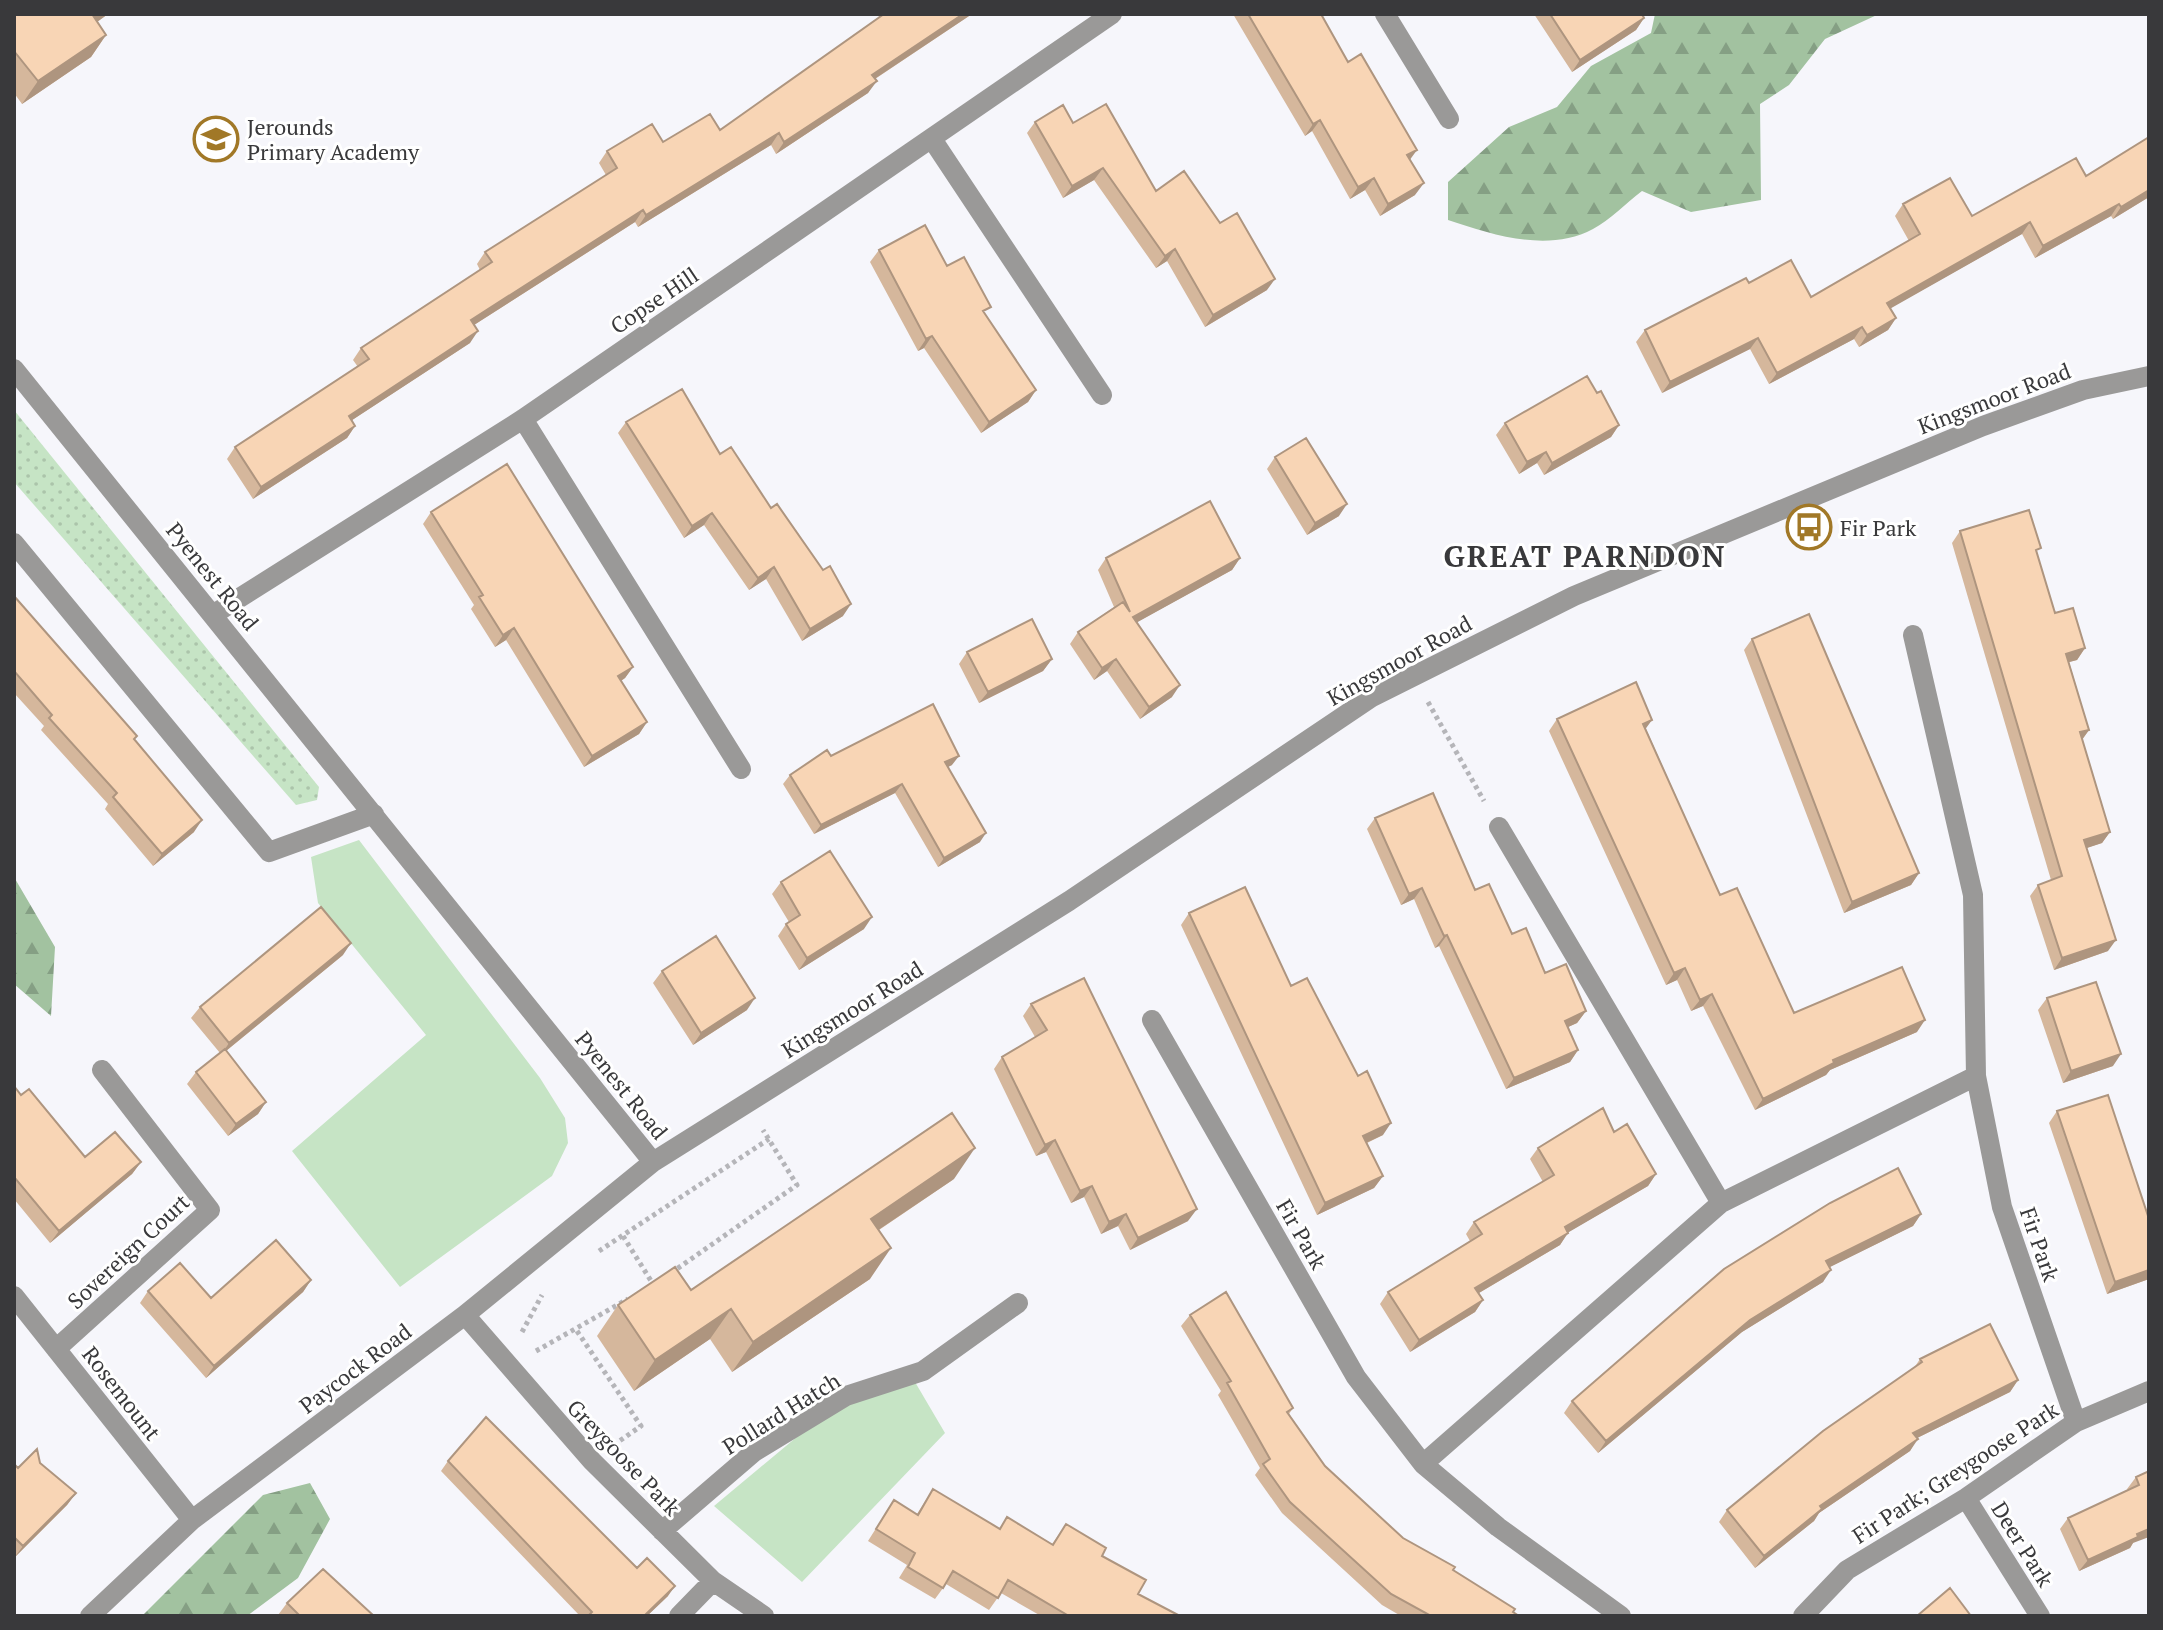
<svg xmlns="http://www.w3.org/2000/svg" width="2163" height="1630" font-family="'PT Serif',serif">
	<defs>
		<pattern id="grass-dots" width="8" height="8" patternUnits="userSpaceOnUse" patternTransform="scale(2)"><rect width="8" height="8" fill="#c6e4c5"/><path d="M2 2h.1M6 6h.1" fill="none" stroke="#abc4aa" stroke-width="1.8" stroke-linecap="round"/></pattern>
		<pattern id="forest-firs" width="22" height="20" patternUnits="userSpaceOnUse" patternTransform="scale(2)"><rect width="22" height="20" fill="#a2c2a0"/><path d="M5 1l3.5 6h-7zM16 11l3.5 6h-7z" fill="#859f84"/></pattern>
	</defs>
	<rect width="100%" height="100%" fill="#f6f6fb"/>
	<!-- grass -->
	<path fill="url(#grass-dots)" d="M14,410L319,787L317,800L296,805L14,482Z"/>
	<!-- forest -->
	<path fill="url(#forest-firs)" d="M1655,14H1879L1825,39L1789,85L1760,104L1761,200L1691,212L1642,191C1626,203 1610,220 1593,229C1548,253 1493,235 1448,220V182L1509,127L1557,107L1591,66L1651,33Z
		M14,877L55,947L51,1016L14,984Z
		M310,1483L330,1519L298,1578L247,1616H142L263,1495Z"/>
	<!-- park -->
	<path fill="#c6e4c5" d="M359,840L540,1078L565,1118L568,1143L552,1176L400,1287L292,1151L426,1035L318,903L311,857Z
		M915,1382L945,1433L802,1582L714,1506L846,1396Z"/>
	<g fill="none" stroke-linecap="round" stroke-linejoin="round">
		<!-- path -->
		<path stroke="#b5b5b9" stroke-width="5" stroke-dasharray="4 4" stroke-linecap="butt" d="M1428,702L1484,801
			M623,1236L653,1284
			M599,1251L769,1139
			M671,1273L797,1185L763,1130
			M577,1331L641,1426L618,1442
			M522,1332L542,1295
			M536,1351L628,1299"/>
		<!-- minor -->
		<path stroke="#9a9998" stroke-width="20" d="M1385,14L1449,119
			M932,139L1102,395
			M14,369L653,1162
			M523,419L741,769
			M14,543L269,852L374,814
			M214,614L523,419L1112,14
			M1913,635L1973,895L1976,1076L2002,1207L2076,1422
			M1499,827L1721,1203
			M1152,1020L1356,1377L1423,1464L1498,1527L1621,1616
			M14,1296L192,1520
			M465,1315L592,1461L713,1581L764,1616
			M56,1349L210,1210L102,1070
			M1423,1464L1721,1203L1976,1076
			M1966,1498L2040,1616
			M662,1531L754,1452L846,1396L923,1371L1018,1303
			M90,1616L192,1520L465,1315L653,1162L1069,901L1372,697L1574,596L1983,426L2083,390L2149,376
			M679,1616L713,1581
			M1803,1616L1847,1570L1966,1498L2076,1422L2149,1391"/>
	</g>
	<!-- wall -->
	<path fill="#d5b79c" d="M14,14H108L97,22L106,35L91,57L22,104L14,93Z
		M880,14H972L875,79L868,93L776,154L771,145L638,227L635,222L474,325L470,343L352,420L355,426L347,438L253,499L227,459L235,447L358,367L353,360L361,348L480,270L477,264L485,252L606,175L599,163L607,151L663,142L720,130L878,18Z
		M1233,14H1321L1348,62L1410,160L1415,195L1380,216L1365,190L1350,199L1312,131L1305,136Z
		M1534,14H1642L1644,18L1636,30L1572,72Z
		M1035,122L1073,123L1156,191L1267,290L1205,327L1167,261L1156,268L1094,180L1063,198L1027,133Z
		M2149,137V197L2113,219L2111,216L2035,258L2022,234L1890,308L1896,318L1888,330L1859,347L1854,339L1769,384L1750,349L1662,393L1636,342L1645,330L1749,283L1811,297L1909,241L1895,216L1903,204L1972,216L2086,176Z
		M879,250L985,315L1036,390L1028,402L981,433L924,348L918,351L870,262Z
		M1597,393L1619,425L1611,437L1544,475L1537,463L1519,474L1496,435L1505,423Z
		M626,422L720,454L843,616L802,641L766,579L749,590L704,525L684,538L618,433Z
		M1275,457L1339,516L1307,535L1267,469Z
		M431,512L633,667L625,678L621,681L647,722L639,734L584,767L506,640L495,647L471,609L474,605L423,524Z
		M1960,531L2037,554L2055,613L2085,648L2077,660L2069,662L2089,730L2082,740L2110,832L2102,843L2086,848L2108,951L2054,970L2030,896L2038,885L2051,880L1952,543Z
		M1106,558H1240L1232,570L1137,622L1172,697L1140,719L1107,671L1094,680L1070,644L1078,632L1114,607L1098,570Z
		M14,596L134,740L194,832L153,866L105,809L108,804L41,730L44,726L14,693Z
		M1752,639L1919,873L1911,885L1844,913L1744,650Z
		M967,652L1052,659L1043,671L979,703L959,664Z
		M1557,719L1646,729L1720,895L1794,1013L1917,1032L1830,1070L1826,1075L1755,1110L1703,1006L1691,1011L1677,980L1666,985L1549,731Z
		M831,756L952,765L948,767L980,842L938,867L895,793L814,834L783,784L790,775Z
		M1375,818L1475,890L1545,973L1586,1011L1577,1023L1568,1027L1578,1050L1570,1062L1506,1089L1439,946L1435,948L1414,899L1401,905L1367,829Z
		M781,882L864,929L799,970L778,936L786,924L789,922L772,894Z
		M1189,913L1291,986L1383,1135L1367,1143L1383,1176L1374,1188L1317,1215L1181,925Z
		M343,955L226,1051L266,1102L258,1114L228,1136L187,1084L196,1072L220,1053L191,1018L200,1007Z
		M662,971L747,1010L693,1045L653,983Z
		M2047,998L2113,1066L2063,1083L2038,1010Z
		M1031,1004L1188,1221L1130,1250L1118,1226L1101,1234L1084,1197L1071,1203L1046,1152L1036,1156L994,1069L1002,1057L1035,1037L1023,1016Z
		M14,1086L21,1095L85,1157L141,1162L132,1174L50,1243L14,1199Z
		M2057,1111L2149,1279L2107,1294L2049,1123Z
		M1614,1132L1656,1174L1648,1186L1568,1232L1560,1245L1479,1293L1483,1300L1475,1312L1410,1352L1380,1304L1388,1292L1470,1241L1466,1234L1474,1222L1543,1182L1530,1159L1538,1148Z
		M954,1179L879,1230L870,1279L732,1372L710,1339L634,1391L597,1336L618,1305L691,1290Z
		M1921,1214L1913,1226L1829,1267L1823,1282L1742,1332L1598,1453L1564,1413L1572,1401Z
		M311,1280L303,1292L206,1378L140,1303L148,1291L211,1298Z
		M1190,1315L1293,1408L1289,1414L1325,1466L1403,1538L1519,1616H1401L1382,1605L1282,1513L1255,1475L1260,1468L1218,1395L1221,1391L1181,1326Z
		M1920,1359L2018,1380L2010,1392L1917,1438L1910,1451L1819,1513L1814,1521L1755,1568L1719,1522L1727,1510L1914,1368Z
		M448,1461L637,1568L668,1596L647,1616H580L441,1471Z
		M14,1464L18,1468L76,1493L67,1505L14,1558Z
		M2149,1471L2133,1543L2130,1548L2079,1571L2060,1529L2068,1518L2128,1490L2127,1489L2136,1477Z
		M933,1489L999,1529L1007,1517L1052,1544L1066,1524L1102,1556L1138,1594L1180,1616H1041L1001,1593L989,1610L946,1584L935,1599L899,1578L907,1565L868,1541L894,1500L917,1514Z
		M287,1603L374,1616H279L278,1615Z"/>
	<!-- shaded-wall -->
	<path fill="#ae957f" d="M92,14H108L76,37Z
		M963,14H972L864,86L872,75Z
		M1644,18L1636,30L1572,72L1580,60Z
		M106,35L91,57L22,104L38,81Z
		M877,81L868,93L776,154L784,142Z
		M1320,120L1312,131L1305,136L1313,124Z
		M779,133L771,145L638,227L646,215Z
		M1417,150L1409,161L1407,155Z
		M1103,168L1094,180L1063,198L1072,186Z
		M1374,178L1365,190L1350,199L1358,187Z
		M1424,183L1415,195L1380,216L1388,204Z
		M2149,190V197L2113,219L2121,207Z
		M2119,204L2111,216L2035,258L2043,246Z
		M643,210L635,222L463,332L471,320Z
		M2030,222L2022,234L1879,315L1887,303Z
		M1175,249L1167,261L1156,268L1165,256Z
		M1275,279L1267,290L1205,327L1213,315Z
		M1896,318L1888,330L1859,347L1867,335Z
		M1862,327L1854,339L1769,384L1777,373Z
		M478,331L470,343L340,428L349,416Z
		M932,336L924,348L918,351L926,339Z
		M1758,338L1750,349L1662,393L1670,382Z
		M1036,390L1028,402L981,433L989,422Z
		M1619,425L1611,437L1544,475L1552,463Z
		M355,426L347,438L253,499L261,487Z
		M1546,452L1537,463L1519,474L1527,462Z
		M1347,504L1339,516L1307,535L1315,523Z
		M712,513L704,525L684,538L692,526Z
		M1240,558L1232,570L1125,629L1133,617Z
		M774,567L766,579L749,590L758,578Z
		M851,604L843,616L802,641L810,629Z
		M514,628L506,640L495,647L503,635Z
		M2085,648L2077,660L2058,665L2066,654Z
		M1052,659L1043,671L979,703L988,692Z
		M1116,659L1107,671L1094,680L1102,668Z
		M633,667L625,678L610,688L618,676Z
		M1180,685L1172,697L1140,719L1149,707Z
		M1652,720L1644,731L1643,724Z
		M647,722L639,734L584,767L592,756Z
		M2089,730L2081,741L2080,732Z
		M959,756L952,765L939,771L945,762Z
		M902,784L895,793L814,834L821,825Z
		M202,820L194,832L153,866L162,854Z
		M2110,832L2102,843L2075,852L2084,840Z
		M986,833L980,842L938,867L944,858Z
		M1919,873L1911,885L1844,913L1852,902Z
		M1422,888L1414,899L1401,905L1409,894Z
		M872,917L864,929L799,970L807,958Z
		M1447,935L1439,946L1435,948L1444,936Z
		M2116,940L2108,951L2054,970L2062,958Z
		M351,943L343,955L221,1055L229,1043Z
		M1685,968L1677,980L1666,985L1674,973Z
		M1712,994L1703,1006L1691,1011L1700,1000Z
		M755,998L747,1010L693,1045L701,1033Z
		M1586,1011L1577,1023L1557,1032L1565,1021Z
		M1925,1020L1917,1032L1830,1070L1826,1075L1755,1110L1763,1099L1833,1060Z
		M1578,1050L1570,1062L1506,1089L1514,1078Z
		M2121,1054L2113,1066L2063,1083L2071,1071Z
		M266,1102L258,1114L228,1136L236,1124Z
		M1391,1123L1383,1135L1355,1148L1363,1136Z
		M1055,1140L1046,1152L1036,1156L1045,1145Z
		M975,1148L954,1179L850,1249L871,1219Z
		M141,1162L132,1174L50,1243L59,1231Z
		M1656,1174L1648,1186L1557,1239L1565,1227Z
		M1383,1176L1374,1188L1317,1215L1325,1203Z
		M1092,1186L1084,1197L1071,1203L1080,1191Z
		M1197,1209L1188,1221L1130,1250L1138,1238Z
		M1126,1214L1118,1226L1101,1234L1109,1222Z
		M1921,1214L1913,1226L1818,1273L1826,1261Z
		M1568,1233L1560,1245L1467,1300L1475,1288Z
		M891,1248L870,1279L732,1372L753,1342Z
		M1831,1270L1823,1282L1742,1332L1598,1453L1606,1441L1750,1320Z
		M2149,1270V1279L2107,1294L2115,1282Z
		M311,1280L303,1292L206,1378L214,1366Z
		M1483,1300L1475,1312L1410,1352L1419,1340Z
		M731,1309L710,1339L634,1391L655,1360Z
		M2018,1380L2010,1392L1905,1444L1913,1433Z
		M1918,1439L1910,1451L1819,1513L1814,1521L1755,1568L1764,1556L1820,1506Z
		M76,1493L67,1505L14,1558L23,1546Z
		M2149,1529V1537L2133,1543L2130,1548L2079,1571L2088,1560L2137,1534Z
		M675,1586L668,1596L647,1616H644Z"/>
	<!-- building -->
	<path fill="#f8d5b5" stroke="#ae957f" stroke-width="2" d="M14,14H92L106,35L38,81L14,51Z
		M884,14H963L872,75L877,81L784,142L779,133L646,215L643,210L471,320L478,331L349,416L355,426L261,487L235,447L369,359L361,348L492,262L485,252L617,168L607,151L652,124L663,142L710,114L720,130Z
		M1248,14H1321L1348,62L1361,54L1417,150L1407,155L1424,183L1388,204L1374,178L1358,187L1320,120L1313,124Z
		M1550,14H1642L1644,18L1580,60Z
		M1106,104L1156,191L1184,171L1220,223L1237,213L1275,279L1213,315L1175,249L1165,256L1103,168L1072,186L1035,122L1063,105L1073,123Z
		M2149,137V190L2121,207L2119,204L2043,246L2030,222L1887,303L1896,318L1867,335L1862,327L1777,373L1758,338L1670,382L1645,330L1746,278L1749,283L1791,260L1811,297L1920,234L1903,204L1950,178L1972,216L2076,158L2086,176Z
		M925,225L947,266L964,257L991,307L983,311L1036,390L989,422L932,336L926,339L879,250Z
		M1587,376L1597,393L1601,391L1619,425L1552,463L1546,452L1527,462L1505,423Z
		M682,389L720,454L731,447L771,508L777,504L823,570L830,566L851,604L810,629L774,567L758,578L712,513L692,526L626,422Z
		M1306,438L1347,504L1315,523L1275,457Z
		M507,464L633,667L618,676L647,722L592,756L514,628L503,635L479,597L483,595L431,512Z
		M1210,501L1240,558L1133,617L1180,685L1149,707L1116,659L1102,668L1078,632L1123,602L1130,612L1106,558Z
		M2029,510L2041,548L2036,550L2055,613L2073,608L2085,648L2066,654L2089,730L2080,732L2110,832L2084,840L2116,940L2062,958L2038,885L2062,876L1960,531Z
		M14,596L137,736L134,739L202,820L162,854L113,797L117,793L49,718L52,715L14,671Z
		M1809,614L1919,873L1852,902L1752,639Z
		M1032,619L1052,659L988,692L967,652Z
		M1636,682L1652,720L1643,724L1720,895L1737,888L1794,1013L1902,967L1925,1020L1833,1060L1834,1063L1763,1099L1712,994L1700,1000L1685,968L1674,973L1557,719Z
		M933,704L959,756L945,762L986,833L944,858L902,784L821,825L790,775L827,750L831,756Z
		M1433,793L1475,890L1489,884L1512,934L1526,928L1545,973L1566,964L1586,1011L1565,1021L1578,1050L1514,1078L1447,935L1444,936L1422,888L1409,894L1375,818Z
		M830,851L872,917L807,958L786,924L800,915L781,882Z
		M1245,887L1291,986L1307,978L1358,1076L1367,1071L1391,1123L1363,1136L1383,1176L1325,1203L1189,913Z
		M321,907L351,943L229,1043L200,1007Z
		M716,936L755,998L701,1033L662,971Z
		M1084,978L1197,1209L1138,1238L1126,1214L1109,1222L1092,1186L1080,1191L1055,1140L1045,1145L1002,1057L1047,1030L1031,1004Z
		M2096,982L2121,1054L2071,1071L2047,998Z
		M225,1049L266,1102L236,1124L196,1072Z
		M14,1086L21,1095L29,1089L85,1157L115,1132L141,1162L59,1231L14,1177Z
		M2108,1095L2149,1219V1270L2115,1282L2057,1111Z
		M1603,1108L1614,1132L1627,1124L1656,1174L1565,1227L1568,1233L1475,1288L1483,1300L1419,1340L1388,1292L1482,1234L1474,1222L1554,1175L1538,1148Z
		M952,1113L975,1148L871,1219L891,1248L753,1342L731,1309L655,1360L618,1305L675,1267L691,1290Z
		M1898,1168L1921,1214L1826,1261L1831,1270L1750,1320L1606,1441L1572,1401L1724,1269L1830,1203Z
		M276,1240L311,1280L214,1366L148,1291L180,1263L211,1298Z
		M1226,1292L1293,1408L1287,1412L1325,1466L1403,1538L1455,1567L1453,1570L1515,1609L1513,1612L1519,1616H1431L1391,1594L1290,1502L1263,1464L1270,1459L1227,1383L1231,1381L1190,1315Z
		M1990,1324L2018,1380L1913,1433L1918,1439L1820,1506L1822,1509L1764,1556L1727,1510L1823,1431L1922,1362L1920,1359Z
		M486,1417L637,1568L647,1558L675,1586L644,1616H588L592,1612L448,1461Z
		M37,1449L40,1463L76,1493L23,1546L14,1537V1464L18,1468Z
		M2149,1471V1529L2137,1534L2138,1537L2088,1560L2068,1518L2139,1485L2136,1477Z
		M933,1489L1000,1529L1007,1517L1053,1545L1066,1524L1106,1548L1102,1556L1146,1580L1138,1594L1180,1616H1069L1008,1580L998,1598L953,1571L943,1588L908,1567L915,1553L876,1529L894,1500L918,1515Z
		M323,1569L374,1616H300L287,1603Z
		M1950,1588L1971,1616H1917Z"/>
	<!-- icons -->
	<defs>
		<g id="school-ring" transform="scale(2.3)"><circle r="9.5" fill="#fff" stroke="#a17827" stroke-width="1.5"/><path d="M0-5L7-2L0 1L-7-2ZM-4 1L0 2.5L4 1V4Q0 6-4 4Z" fill="#a17827"/></g>
		<g id="bus-ring" transform="scale(2.3)"><circle r="9.5" fill="#fff" stroke="#a17827" stroke-width="1.5"/><path d="M-5-6H5V4H4V6H2V4H-2V6H-4V4H-5ZM-3.5-4V0h7V-4ZM-3.5 1.2v1.5H-2V1.2ZM2 1.2v1.5H3.5V1.2Z" fill="#a17827"/></g>
	</defs>
	<g fill-rule="evenodd">
		<use href="#school-ring" x="216" y="139"/>
		<use href="#bus-ring" x="1809" y="527"/>
	</g>
	<g text-anchor="middle" dominant-baseline="central" stroke-width="6" stroke-linejoin="round" paint-order="stroke">
		<!-- poi labels -->
		<g font-size="22" fill="#39393b" stroke="#fff" text-anchor="start">
			<text x="247" y="126">Jerounds<tspan x="247" dy="25">Primary Academy</tspan></text>
			<text x="1840" y="527">Fir Park</text>
		</g>
		<!-- street labels -->
		<g font-size="22" fill="#39393b" stroke="#fff">
			<text transform="translate(654 300) rotate(-34)">Copse Hill</text>
			<text transform="translate(1994 398) rotate(-21)">Kingsmoor Road</text>
			<text transform="translate(213 576) rotate(51)">Pyenest Road</text>
			<text transform="translate(1399 660) rotate(-29)">Kingsmoor Road</text>
			<text transform="translate(852 1009) rotate(-32)">Kingsmoor Road</text>
			<text transform="translate(622 1085) rotate(51)">Pyenest Road</text>
			<text transform="translate(1302 1234) rotate(60)">Fir Park</text>
			<text transform="translate(2040 1244) rotate(71)">Fir Park</text>
			<text transform="translate(128 1251) rotate(-43)">Sovereign Court</text>
			<text transform="translate(355 1368) rotate(-37)">Paycock Road</text>
			<text transform="translate(122 1393) rotate(52)">Rosemount</text>
			<text transform="translate(781 1413) rotate(-32)">Pollard Hatch</text>
			<text transform="translate(624 1457) rotate(46)">Greygoose Park</text>
			<text transform="translate(1955 1472) rotate(-33)">Fir Park; Greygoose Park</text>
			<text transform="translate(2023 1544) rotate(58)">Deer Park</text>
		</g>
		<!-- district labels -->
		<g font-size="30" font-weight="bold" letter-spacing="2" fill="#39393b" stroke="#fff">
			<text x="1585" y="556">GREAT PARNDON</text>
		</g>
	</g>
	<!-- border -->
	<rect width="2163" height="1630" fill="none" stroke="#39393b" stroke-width="32"/>
</svg>
